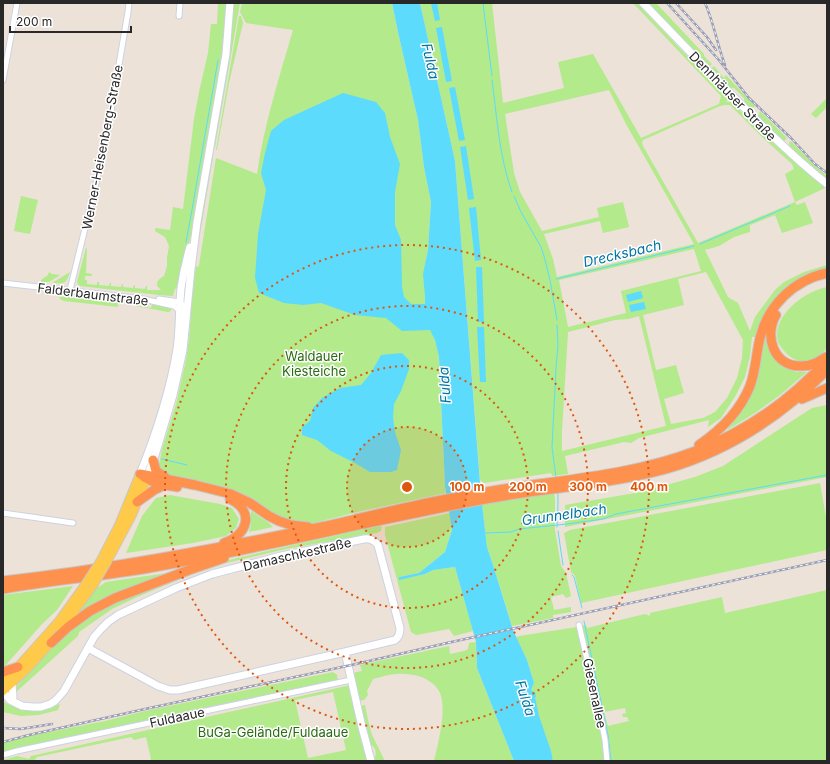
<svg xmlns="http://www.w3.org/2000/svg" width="830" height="764" font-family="Inter,sans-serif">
	<rect width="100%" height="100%" fill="#ece2d7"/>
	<!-- green -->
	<path fill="#b2ea8c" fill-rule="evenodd" d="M218,3H227L225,40L208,144H207L206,155L195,221L185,257L179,288L175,289L173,296L159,295L80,286L78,284L77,282L86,248H87L86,273L92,274V276H85V280H87V284L97,285V282H99V285L109,286L110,283H111V286L121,287L122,284H123V287L133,288L134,285H135V288L145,289L146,286H147V290H161L157,286C157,280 159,279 164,276L167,266V258L169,246L165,237L155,231V229L156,228L170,230L173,207L183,209L194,119L199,92L208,53L211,24H217Z
		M232,3H240L215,147L214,142Z
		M242,3H392L398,32L418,120L424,167L431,202L428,250L426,261L433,335L435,340L439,357L445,486L446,493L357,512L314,523L304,524L273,516L251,499L217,486L172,476L158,470L162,449L176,404L186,360L189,338L191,314L190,301L196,266L198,267L199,265L216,158L257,174C264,125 279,78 293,30L246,23L240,12Z
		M420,3H492L503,103L564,88L558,62L593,54L641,138L719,104L721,96L633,3H637L729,100L726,101L727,102L731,101L764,135L825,188L795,202L797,205L805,202L813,223L782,233L775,215L750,225V232L734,237L719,246L705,250L728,297L738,303L750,331L755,317L775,290L784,282L804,272L827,265V269C791,275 765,303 756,337H752L750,356L745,377L736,395L721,418L708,427L709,420L639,438L631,443L624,442L565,456L568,474L552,476L551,473L484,483L480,480L455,161ZM609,90L626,124L694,244L557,277L553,259L544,234L600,221L603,233L629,227L623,202L597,208L599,217L542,231L520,192L514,173L505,114ZM725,105H730L761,136L792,164L794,169L785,174L795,202L698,243L643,146L642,143L643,140L720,106ZM694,249L701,271L621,291L626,313L568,327L559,280ZM706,272L743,340L742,358L737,378L727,398L715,412L703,418L671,424L664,399L684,393L676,365L656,370L643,315L684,305L678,279ZM639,316L666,426L562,451V431L568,332L615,320L628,319Z
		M647,3H656L704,54V56L712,64L709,67Z
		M239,16H241L243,23L229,83L217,150H216Z
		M714,66L724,78L726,75L755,106L753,108L749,109L745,106L744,98L734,88H728L712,72V68Z
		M827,98V107L816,118L811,114Z
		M760,111L787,138L784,141L782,142L759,119L758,116Z
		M791,141L814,165L827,176V180L790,149L789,143Z
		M213,157L194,270V257L210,162Z
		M21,196L38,200L30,234L14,231Z
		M49,272L52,274L60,275L49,282H41V280L48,275Z
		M70,272C66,284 64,284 52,283Z
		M827,287V348C816,361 801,367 787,354C784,351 780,346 778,342C771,316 805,291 827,287Z
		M59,296L118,303V307L64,301L60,299Z
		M152,304L171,308V311L168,312L136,306V305L151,308Z
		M766,334C767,349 771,356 783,364C787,367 792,371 797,372C800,372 804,372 807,372L780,395L755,413L727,430C738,416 749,401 755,384C761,368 762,351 766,334Z
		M827,405V477L565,527V505L641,492L695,477L723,466L812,408Z
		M820,483L827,523V550L581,603L575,576L571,572L564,533L570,530Z
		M554,493L555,499V530L561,566L566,573L571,596L566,598L563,594L551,597L554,610L571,607V612L553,615V618L512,626L493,565L487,547L482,505L511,499Z
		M170,495L220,504L232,508L239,519L236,528L226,536L193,543L126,553L142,516L156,498Z
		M251,511L269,523L273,527L249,532L251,525Z
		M450,513L452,530L445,552L419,573L399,577V579L425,574L433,570L455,567L473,631L454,636L449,629L416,635L411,632L385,535V527Z
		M380,526L382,527L381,531L377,533L286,549L226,563L190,575L137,597L112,609L79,632L78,636L15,693L16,687L67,631L103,607L207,566L237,558L364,529Z
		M174,572L74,619L94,590L106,582Z
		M73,586L57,610L42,624L4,667L3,666V595Z
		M827,590V761H553C550,746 544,732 539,718C536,708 536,699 531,690L534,683L527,660L516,637L519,636L577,627L586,625L587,628L645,614L650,616V613L722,597L725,613ZM625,708L626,713L622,714L623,717H627L629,721L608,726L604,712Z
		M476,642L477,668L514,761H434C438,744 448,707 439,691C431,677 412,673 397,674C389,674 381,677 373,679L367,691L368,695L364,700L359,701L352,673L362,671L360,665L449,646L450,654L464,651L468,649L469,643Z
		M333,672L337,675L338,681L208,707L15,749L3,752V743L29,736L105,721L145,711Z
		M351,685L367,761H149L151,759L146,737L134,740L131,737L37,757L34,761H3V760L17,756L29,759L31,756ZM333,692L346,750L308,758L295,700Z
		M3,702H4C24,713 39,712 60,704L58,710L39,715L21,716L3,712Z
		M365,705L368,720L372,735L385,761H375L374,759C378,752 375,746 368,743L361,706Z"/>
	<!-- water -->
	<path fill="#5ddbfc" d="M392,3H420L455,161L481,496L487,547L493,565L513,630L527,660L534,683L531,690L532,691L535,692L536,697H535L539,716L551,751L553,761H514L477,668L476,642L455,567L433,570L425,574L399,580V577L419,573L445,552L452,530L445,486L439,357L435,340L430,330L402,331L386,318L355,315L321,303L303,305L284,303L259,293L255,278L258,234L266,190L261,173L265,153L271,131L284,120L343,93L376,102L385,113L390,137L400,164L395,192V225L401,240L402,287L404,297L411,304H425V296L423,274L428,250L431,202L424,167L418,120L398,32Z
		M431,3H437L440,20L435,21Z
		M442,27L452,81L446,82L436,28Z
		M455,87L465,140L459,141L449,88Z
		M466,146L474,199L468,200L460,147Z
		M476,207L481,260L475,261L469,208Z
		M476,267H482L484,322H478Z
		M641,291L643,298L628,302L626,295Z
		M644,302L646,309L631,312L629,305Z
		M477,327H484L486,382H480Z
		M402,353L409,360V369L401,391L394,404L393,418L395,432L401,450L397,470L391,472H370L355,463L331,451L317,440L302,435V427L310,421L313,408L322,398L340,388L361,385L371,373L381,355Z"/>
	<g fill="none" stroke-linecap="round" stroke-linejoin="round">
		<!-- stream -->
		<path stroke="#5ddbfc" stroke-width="1" d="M483,3L492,76
			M492,80C497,117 499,156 512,192
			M514,196L521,212L541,247L544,256L550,280L557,320
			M186,242L192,210L218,60
			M700,244L790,206
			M556,279L694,246
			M162,459L187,465
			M556,478L552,447L556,368L558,346L557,325
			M557,527L558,504V493
			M558,531L563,565
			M485,533L511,532L519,529L567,524L603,519L616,514L827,475
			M572,575L574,577L582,608
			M584,621L608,735L611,761"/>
		<!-- street casing -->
		<g stroke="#ccd2e3" stroke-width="7">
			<path id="street" d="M179,16L180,3
				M3,80L17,3
				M3,283L143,299L174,306L180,311
				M70,290L105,146L128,12L129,3
				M159,299L180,302L184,307L185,313
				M3,513L73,523
				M579,625L601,720L605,740L607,761
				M3,755L17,751L351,680"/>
		</g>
		<!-- secondary casing -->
		<g stroke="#ccd2e3" stroke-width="9">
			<path id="secondary" d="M643,3C669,30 695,57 721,84C755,119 789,154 827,184
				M140,474C156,434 170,392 177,349C180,329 179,309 181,288C183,274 186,261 190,247
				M148,475L156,452L173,395L183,350L191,269L197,222L226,54L230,3
				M345,652L362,727L371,761
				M12,684L13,697
				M3,691L10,700L22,706L33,707H41L50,704L55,701L64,691L94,637L101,629L108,622L118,615L176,588L212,574L281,556L364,539C370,538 374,540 378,545L400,628C400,633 399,637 395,640L345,652L178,690H170L158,686L88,648"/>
		</g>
		<!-- primary casing -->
		<g stroke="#c7c7c7" stroke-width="10">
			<path id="primary" d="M108,560L132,515L148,475
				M100,562L119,525L140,474
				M61,630L94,584
				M3,681L18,667L59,621L85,585
				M3,691L27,669L54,639"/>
		</g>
		<!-- highway casing -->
		<g stroke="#c7c7c7" stroke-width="11">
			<path id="highway" d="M776,315C764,335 773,366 800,366C810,367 818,362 826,357
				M802,399L827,388
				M699,445C721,430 740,411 750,386C756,370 756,354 760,338C768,305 794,280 827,273
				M153,460L156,471L165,477
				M140,474L195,485L231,494L250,503L269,516L279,521L291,525L308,527
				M144,477C155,484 165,485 177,487
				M137,502L154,490L164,485
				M224,543C248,535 255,511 230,499
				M3,581C110,569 215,549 321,527C363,518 405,507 448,499C474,494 500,489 525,486C583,478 641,472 696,451C746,431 791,400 827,360
				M3,589C53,580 104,576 154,567C225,554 296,539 367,523C391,518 415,513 439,508C469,502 499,496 529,492C575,486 621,481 666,469C728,451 782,416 827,370
				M51,643L68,627L90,611L115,598L189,570L224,558
				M3,672L18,667"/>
		</g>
		<!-- street -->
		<use href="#street" stroke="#fff" stroke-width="5"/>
		<!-- secondary -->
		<use href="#secondary" stroke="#fff" stroke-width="7"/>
		<!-- primary -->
		<use href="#primary" stroke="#ffca49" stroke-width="8"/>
		<!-- highway -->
		<use href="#highway" stroke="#ff914f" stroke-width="9"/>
		<!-- rail casing -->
		<g stroke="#9a9fb5" stroke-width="2.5">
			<path id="rail" d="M667,3L718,59L749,98L791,138L815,164L827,173
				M676,3L707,37L716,50
				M705,3C714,23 717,44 725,65
				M3,728L21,729L52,724
				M3,742L29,735L145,709L356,664L447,643L827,560"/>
		</g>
		<!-- rail -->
		<use href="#rail" stroke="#fff" stroke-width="1" stroke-dasharray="3" stroke-linecap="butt"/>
		<!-- primary-bridge casing -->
		<g stroke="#c7c7c7" stroke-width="10" stroke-linecap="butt">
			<path id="primary-bridge" d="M94,584L108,560
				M85,585L100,562"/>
		</g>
		<!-- primary-bridge -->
		<use href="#primary-bridge" stroke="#ffca49" stroke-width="8"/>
	</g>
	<!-- distance rings -->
	<circle cx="407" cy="487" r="60" fill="#de570d" fill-opacity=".12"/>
	<g fill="none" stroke="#de570d" stroke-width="2" stroke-dasharray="2 4">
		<circle cx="407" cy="487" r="60"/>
		<circle cx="407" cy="487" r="121"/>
		<circle cx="407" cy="487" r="181"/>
		<circle cx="407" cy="487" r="242"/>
	</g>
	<g text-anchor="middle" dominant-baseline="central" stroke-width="3" stroke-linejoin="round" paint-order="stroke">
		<!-- street labels -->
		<g font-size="13" fill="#282828" stroke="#fff">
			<text transform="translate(733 96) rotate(46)">Dennhäuser Straße</text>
			<text transform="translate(102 147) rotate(-79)">Werner-Heisenberg-Straße</text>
			<text transform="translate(93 294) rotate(7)">Falderbaumstraße</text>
			<text transform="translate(297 554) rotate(-13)">Damaschkestraße</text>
			<text transform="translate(595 693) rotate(78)">Giesenallee</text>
			<text transform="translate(177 717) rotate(-12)">Fuldaaue</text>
		</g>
		<!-- park labels -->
		<g font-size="13" fill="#296b11" stroke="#fff">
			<text x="314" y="356">Waldauer<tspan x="314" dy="15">Kiesteiche</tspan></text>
			<text x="273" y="732">BuGa-Gelände/Fuldaaue</text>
		</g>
		<!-- water labels -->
		<g font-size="14" font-style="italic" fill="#0075a3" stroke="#fff">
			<text transform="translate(431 61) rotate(77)">Fulda</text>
			<text transform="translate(622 253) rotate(-13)">Drecksbach</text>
			<text transform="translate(444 385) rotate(-94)">Fulda</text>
			<text transform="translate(564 514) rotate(-8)">Grunnelbach</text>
			<text transform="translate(526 698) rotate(72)">Fulda</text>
		</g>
	</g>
	<circle cx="407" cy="487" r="6" fill="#de570d" stroke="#fff" stroke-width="2"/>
	<g font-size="12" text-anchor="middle" font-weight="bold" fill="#de570d" stroke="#fff" stroke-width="3" stroke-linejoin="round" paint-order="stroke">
		<text x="467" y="491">100 m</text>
		<text x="528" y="491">200 m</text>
		<text x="588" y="491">300 m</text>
		<text x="649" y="491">400 m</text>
	</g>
	<!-- border -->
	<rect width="830" height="764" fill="none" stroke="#282828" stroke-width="8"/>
	<!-- scale -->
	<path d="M10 26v6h121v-6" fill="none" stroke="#282828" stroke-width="2"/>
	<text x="16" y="26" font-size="12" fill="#282828" stroke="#ffffff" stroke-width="3" paint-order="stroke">200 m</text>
</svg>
